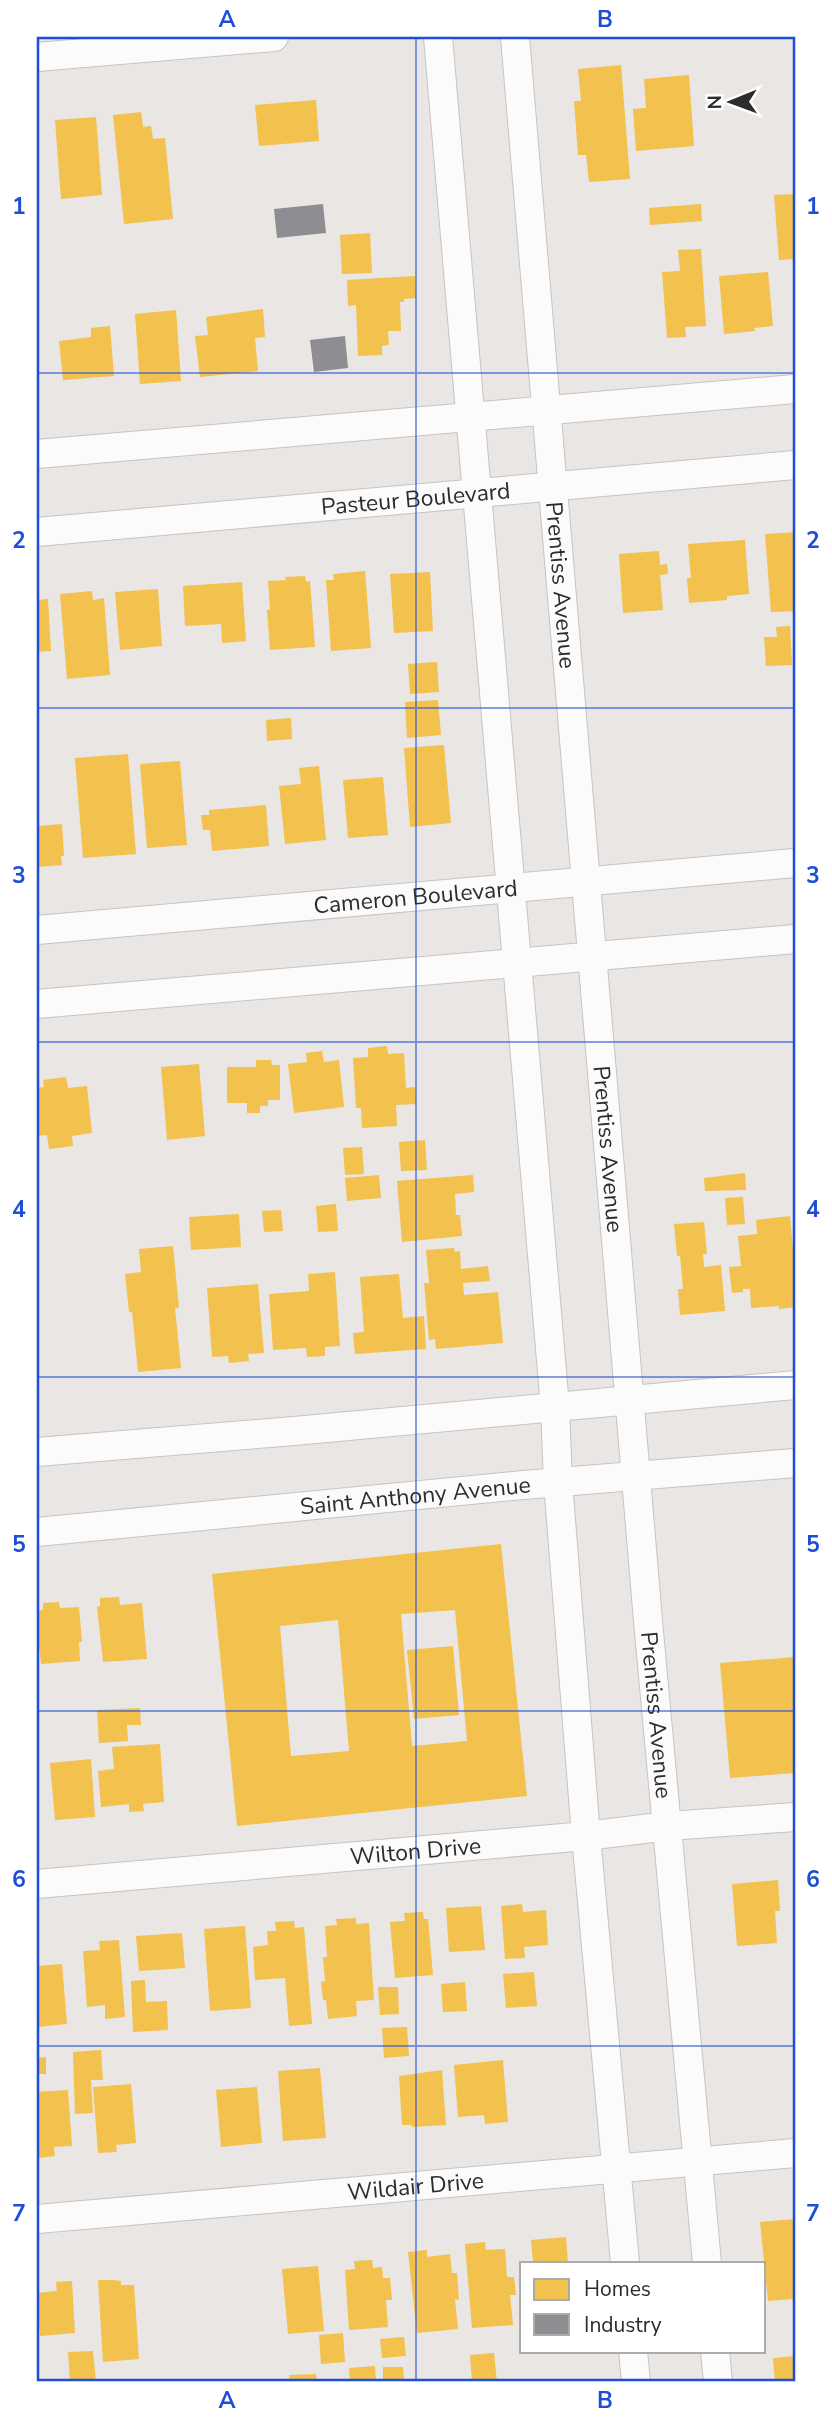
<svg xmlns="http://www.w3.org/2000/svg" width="832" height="2419" font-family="'Nunito Sans',sans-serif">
	<rect width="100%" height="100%" fill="#e9e6e3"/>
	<!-- homes -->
	<path fill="#f2c14e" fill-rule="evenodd" d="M621,65L630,179L589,182L586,155H578L574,101H581L578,69Z
		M689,75L694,146L636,151L633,109L646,108L644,79Z
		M316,100L319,141L259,146L255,105Z
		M141,112L143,127L151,126L153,139L165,138L173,219L124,224L113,115Z
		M96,117L102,195L61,199L55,120Z
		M795,194V259L779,260L774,195Z
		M701,204L702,221L650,225L649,208Z
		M370,233L372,273L342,274L340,235Z
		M701,249L706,326L685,327L686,337L667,338L662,272L680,271L678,250Z
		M768,272L773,326L754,328L755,331L724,334L719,276Z
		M415,276L416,298L404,299V302H400L401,331H388L389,345L382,346V355L358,356L356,305L348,306L347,280Z
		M263,309L265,337L255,338L258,371L200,377L195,336L208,335L206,317Z
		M176,310L181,381L140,384L135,314Z
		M110,326L114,376L63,380L59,341L91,337V328Z
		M795,532V611L771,612L765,534Z
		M745,540L749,594L727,596V600L689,603L687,578H691L688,544Z
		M659,551L660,565L667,564L668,574L660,575L663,610L623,613L619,554Z
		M365,571L371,648L331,651L326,580H334L333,574Z
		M430,572L433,631L394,633L390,574Z
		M305,576L306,582L310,581L315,647L270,650L267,610L270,609L268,581L286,580L285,577Z
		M242,582L246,641L222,643L221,624L185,626L183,586Z
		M158,589L162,646L120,650L115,592Z
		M92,591L93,600L104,598L110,675L67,679L60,594Z
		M48,599L51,651L37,652V600Z
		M790,626L792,665L766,666L764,637H777L776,627Z
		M437,662L439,692L410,694L408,664Z
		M438,700L441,735L407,738L405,702Z
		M291,718L292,739L267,741L266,720Z
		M444,745L451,823L410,827L404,748Z
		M128,754L136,854L83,858L75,758Z
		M180,761L187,845L147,848L140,764Z
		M319,766L326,840L285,844L279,786L301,784L299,768Z
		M383,777L388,835L348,838L343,780Z
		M266,805L269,846L212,851L210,830H203L201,815H209V810Z
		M62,824L64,856H61L62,865L37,867V826Z
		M387,1046L388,1054L404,1053L406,1088L415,1087L416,1104L396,1105L397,1126L362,1128L361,1108H356L353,1058L368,1057V1048Z
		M322,1051L324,1062L339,1060L344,1107L294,1113L288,1064L307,1062L306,1053Z
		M256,1060H271L272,1065H280V1100H268V1106H260V1113H247V1103H227V1067H256Z
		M199,1064L205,1136L167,1140L161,1067Z
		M66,1077L68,1088L87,1086L92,1133L72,1136L73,1146L49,1149L47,1135L37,1136V1088L44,1087L43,1080Z
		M425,1140L427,1170L401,1171L399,1142Z
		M362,1147L364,1174L345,1175L343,1148Z
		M745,1173L746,1190L705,1191L704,1178Z
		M379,1175L381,1198L347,1201L345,1178Z
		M473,1175L474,1192L455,1194L456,1215H460L462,1236L402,1242L397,1181Z
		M743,1197L745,1224L727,1225L725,1198Z
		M336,1204L338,1231L318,1232L316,1206Z
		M281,1210L283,1231L264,1232L262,1211Z
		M239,1214L241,1247L191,1250L189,1217Z
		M790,1216L795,1271V1307L779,1309V1306L751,1308L750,1289H743V1292L732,1293L729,1267L741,1266L738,1236L757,1234L756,1220Z
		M704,1222L707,1254H703L704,1267L721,1265L725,1311L680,1315L678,1289H683L680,1256H677L674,1224Z
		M173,1246L179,1308H175L181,1368L138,1372L132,1312H129L125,1274L141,1272L139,1249Z
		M454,1248L455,1252L460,1251L461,1269L488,1266L490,1281L463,1283L464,1295L498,1292L503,1343L436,1349L435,1339L429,1340L424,1283H429L426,1250Z
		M335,1272L340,1346L325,1347V1356L307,1357L306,1348L273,1350L269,1294L309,1291L308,1274Z
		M399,1274L403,1318L424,1316L426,1349L355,1354L353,1333L364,1332L360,1277Z
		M258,1284L264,1353L248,1354L249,1361L229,1363L228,1356L212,1357L207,1288Z
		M501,1544L527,1796L237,1826L212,1574ZM455,1610L467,1741L412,1746L401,1614ZM338,1620L349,1751L291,1756L280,1626Z
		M119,1597L120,1605L142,1603L147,1659L103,1662L97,1607L100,1606V1598Z
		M59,1602L60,1608L79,1607L82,1642H79L80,1661L41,1664L39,1645L37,1646V1611L43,1610V1603Z
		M453,1646L459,1715L414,1719L407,1650Z
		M795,1657V1773L730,1778L720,1663Z
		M140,1708L141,1725H127L128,1741L99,1743L97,1710Z
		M160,1744L164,1802L143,1804L144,1811L129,1812V1804L101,1807L98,1771L114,1769L112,1747Z
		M91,1759L95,1817L55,1820L50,1763Z
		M778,1880L780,1911H775L777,1943L737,1946L732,1884Z
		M522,1904L523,1912L546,1910L548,1945L524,1947L525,1958L505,1959L501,1906Z
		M481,1906L485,1950L449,1952L446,1908Z
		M423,1912L424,1919H428L433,1975L395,1978L390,1922L405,1921L404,1913Z
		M356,1918V1924L369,1923L374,2000L356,2001L357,2016L328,2019L326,2000H323L321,1982L325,1981L323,1957H327L325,1926L337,1925L336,1919Z
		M294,1921L295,1928L304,1927L312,2024L289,2026L285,1978L255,1980L253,1947L268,1945L267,1931H276L275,1922Z
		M245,1926L251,2008L210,2011L204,1929Z
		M182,1933L185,1968L139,1971L136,1936Z
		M119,1940L125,2017L105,2019V2005L87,2007L83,1951L100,1950L99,1941Z
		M62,1964L67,2024L37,2027V1966Z
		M534,1972L537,2006L506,2008L503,1974Z
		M145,1980L146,2002L167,2001L168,2030L133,2032L131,1981Z
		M465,1982L467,2011L443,2012L441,1984Z
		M378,1987H398L399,2014L380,2015Z
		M407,2027L409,2056L384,2058L382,2028Z
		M101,2050L103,2080H91L93,2113L75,2114L73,2052Z
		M46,2057V2074H37V2058Z
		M503,2060L508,2122L485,2124L484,2115L458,2117L454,2065Z
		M320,2068L326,2138L283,2141L278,2071Z
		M442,2070L446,2125L412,2127L411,2125H402L399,2076Z
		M131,2084L136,2143L116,2145L117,2152L98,2153L93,2087Z
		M257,2087L262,2143L221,2147L216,2090Z
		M68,2090L72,2146L54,2147L55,2156L38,2158L37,2092Z
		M795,2219V2299L768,2301L760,2222Z
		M566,2237L568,2263H533L531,2240Z
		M485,2242L486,2250L505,2249L507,2277H514L516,2295H510L513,2325L472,2328L465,2244Z
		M427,2250V2257L450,2254L452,2273H457L459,2300L455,2299L458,2329L417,2333L408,2252Z
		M372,2260L373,2268L382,2267L383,2278H390L392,2300H386L388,2327L349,2330L345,2270L355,2269L354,2261Z
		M318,2266L324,2331L288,2334L282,2269Z
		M98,2280H113L121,2281V2285H134L139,2359L103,2362Z
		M72,2281L75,2333L40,2336L37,2293L57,2291L56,2282Z
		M343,2333L345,2362L321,2364L319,2335Z
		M404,2337L406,2356L382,2358L380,2339Z
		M93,2351L96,2382H70L68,2352Z
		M494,2353L497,2382H472L470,2355Z
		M795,2356V2382H775L773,2358Z
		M375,2366L376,2382H350L349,2368Z
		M383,2367H403L404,2382H383Z
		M316,2374L317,2382H290L289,2375Z"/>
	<!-- industry -->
	<path fill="#8d8d92" d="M323,204L326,233L277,238L274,209Z
		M345,336L348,368L314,372L310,340Z"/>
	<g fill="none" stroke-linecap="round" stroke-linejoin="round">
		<!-- minor casing -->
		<g stroke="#c6c4c5" stroke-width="30">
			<g id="minor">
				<path d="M438,37L555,1407L558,1482L586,1836L625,2263"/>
				<path id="s1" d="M515,37L648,1621L707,2263"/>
				<path d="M37,57L274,37"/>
				<path d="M37,454L795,389"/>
				<path id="s2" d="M37,532L795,465"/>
				<path id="s3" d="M37,930L795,863"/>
				<path d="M37,1004L795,939"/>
				<path d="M37,1452L294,1431L795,1385"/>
				<path id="s4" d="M37,1532L523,1485L795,1463"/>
				<path id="s5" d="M37,1884L586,1836L668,1826L795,1817"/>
				<path id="s6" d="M37,2219L795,2153"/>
				<path d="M633,2351L636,2382"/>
				<path d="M715,2351L718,2382"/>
			</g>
		</g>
		<!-- minor -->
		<use href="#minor" stroke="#fcfbfb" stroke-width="28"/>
	</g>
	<!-- grid -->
	<path fill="none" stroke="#1d4ed8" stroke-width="2" stroke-opacity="0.55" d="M416,37V2382M37,373H795M37,708H795M37,1042H795M37,1377H795M37,1711H795M37,2046H795"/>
	<g text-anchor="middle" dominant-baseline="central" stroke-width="7" stroke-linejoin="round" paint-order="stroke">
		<!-- street labels -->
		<g font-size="23" fill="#2c2c2c" stroke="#fff">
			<text stroke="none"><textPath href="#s2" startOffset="380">Pasteur Boulevard</textPath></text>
			<text stroke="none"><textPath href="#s1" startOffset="550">Prentiss Avenue</textPath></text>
			<text stroke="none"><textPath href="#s3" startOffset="380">Cameron Boulevard</textPath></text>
			<text stroke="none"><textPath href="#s1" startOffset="1116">Prentiss Avenue</textPath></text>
			<text stroke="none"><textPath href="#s4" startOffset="380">Saint Anthony Avenue</textPath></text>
			<text stroke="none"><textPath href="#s1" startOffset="1684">Prentiss Avenue</textPath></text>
			<text stroke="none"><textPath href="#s5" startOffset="380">Wilton Drive</textPath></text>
			<text stroke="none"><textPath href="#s6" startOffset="380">Wildair Drive</textPath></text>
		</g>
	</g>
	<!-- border -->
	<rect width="832" height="2419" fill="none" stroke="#ffffff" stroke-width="77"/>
	<!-- legend -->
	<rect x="520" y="2262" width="245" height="91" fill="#ffffff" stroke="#ababab" stroke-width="2"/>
	<rect x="534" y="2279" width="35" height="21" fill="#f2c14e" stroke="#ababab" stroke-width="2"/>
	<text x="584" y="2296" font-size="21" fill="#2c2c2c">Homes</text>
	<rect x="534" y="2314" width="35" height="21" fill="#8d8d92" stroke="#ababab" stroke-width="2"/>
	<text x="584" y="2332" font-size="21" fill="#2c2c2c">Industry</text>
	<!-- north arrow -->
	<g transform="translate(731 102) rotate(269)" stroke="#ffffff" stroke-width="5" paint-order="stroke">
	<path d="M0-5L12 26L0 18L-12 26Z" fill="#2c2c2c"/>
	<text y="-10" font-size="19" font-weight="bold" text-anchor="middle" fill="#2c2c2c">N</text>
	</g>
	<rect x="38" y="38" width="756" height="2342" fill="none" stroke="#1d4ed8" stroke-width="2.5"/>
	<g font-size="23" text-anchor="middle" font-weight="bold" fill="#1d4ed8">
		<text x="227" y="27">A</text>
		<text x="605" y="27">B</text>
		<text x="19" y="214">1</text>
		<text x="813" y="214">1</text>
		<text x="19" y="548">2</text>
		<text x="813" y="548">2</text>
		<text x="19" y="883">3</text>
		<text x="813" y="883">3</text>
		<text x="19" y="1217">4</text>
		<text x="813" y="1217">4</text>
		<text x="19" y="1552">5</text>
		<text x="813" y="1552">5</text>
		<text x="19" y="1887">6</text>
		<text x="813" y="1887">6</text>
		<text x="19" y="2221">7</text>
		<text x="813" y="2221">7</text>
		<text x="227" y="2408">A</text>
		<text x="605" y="2408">B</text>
	</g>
</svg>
